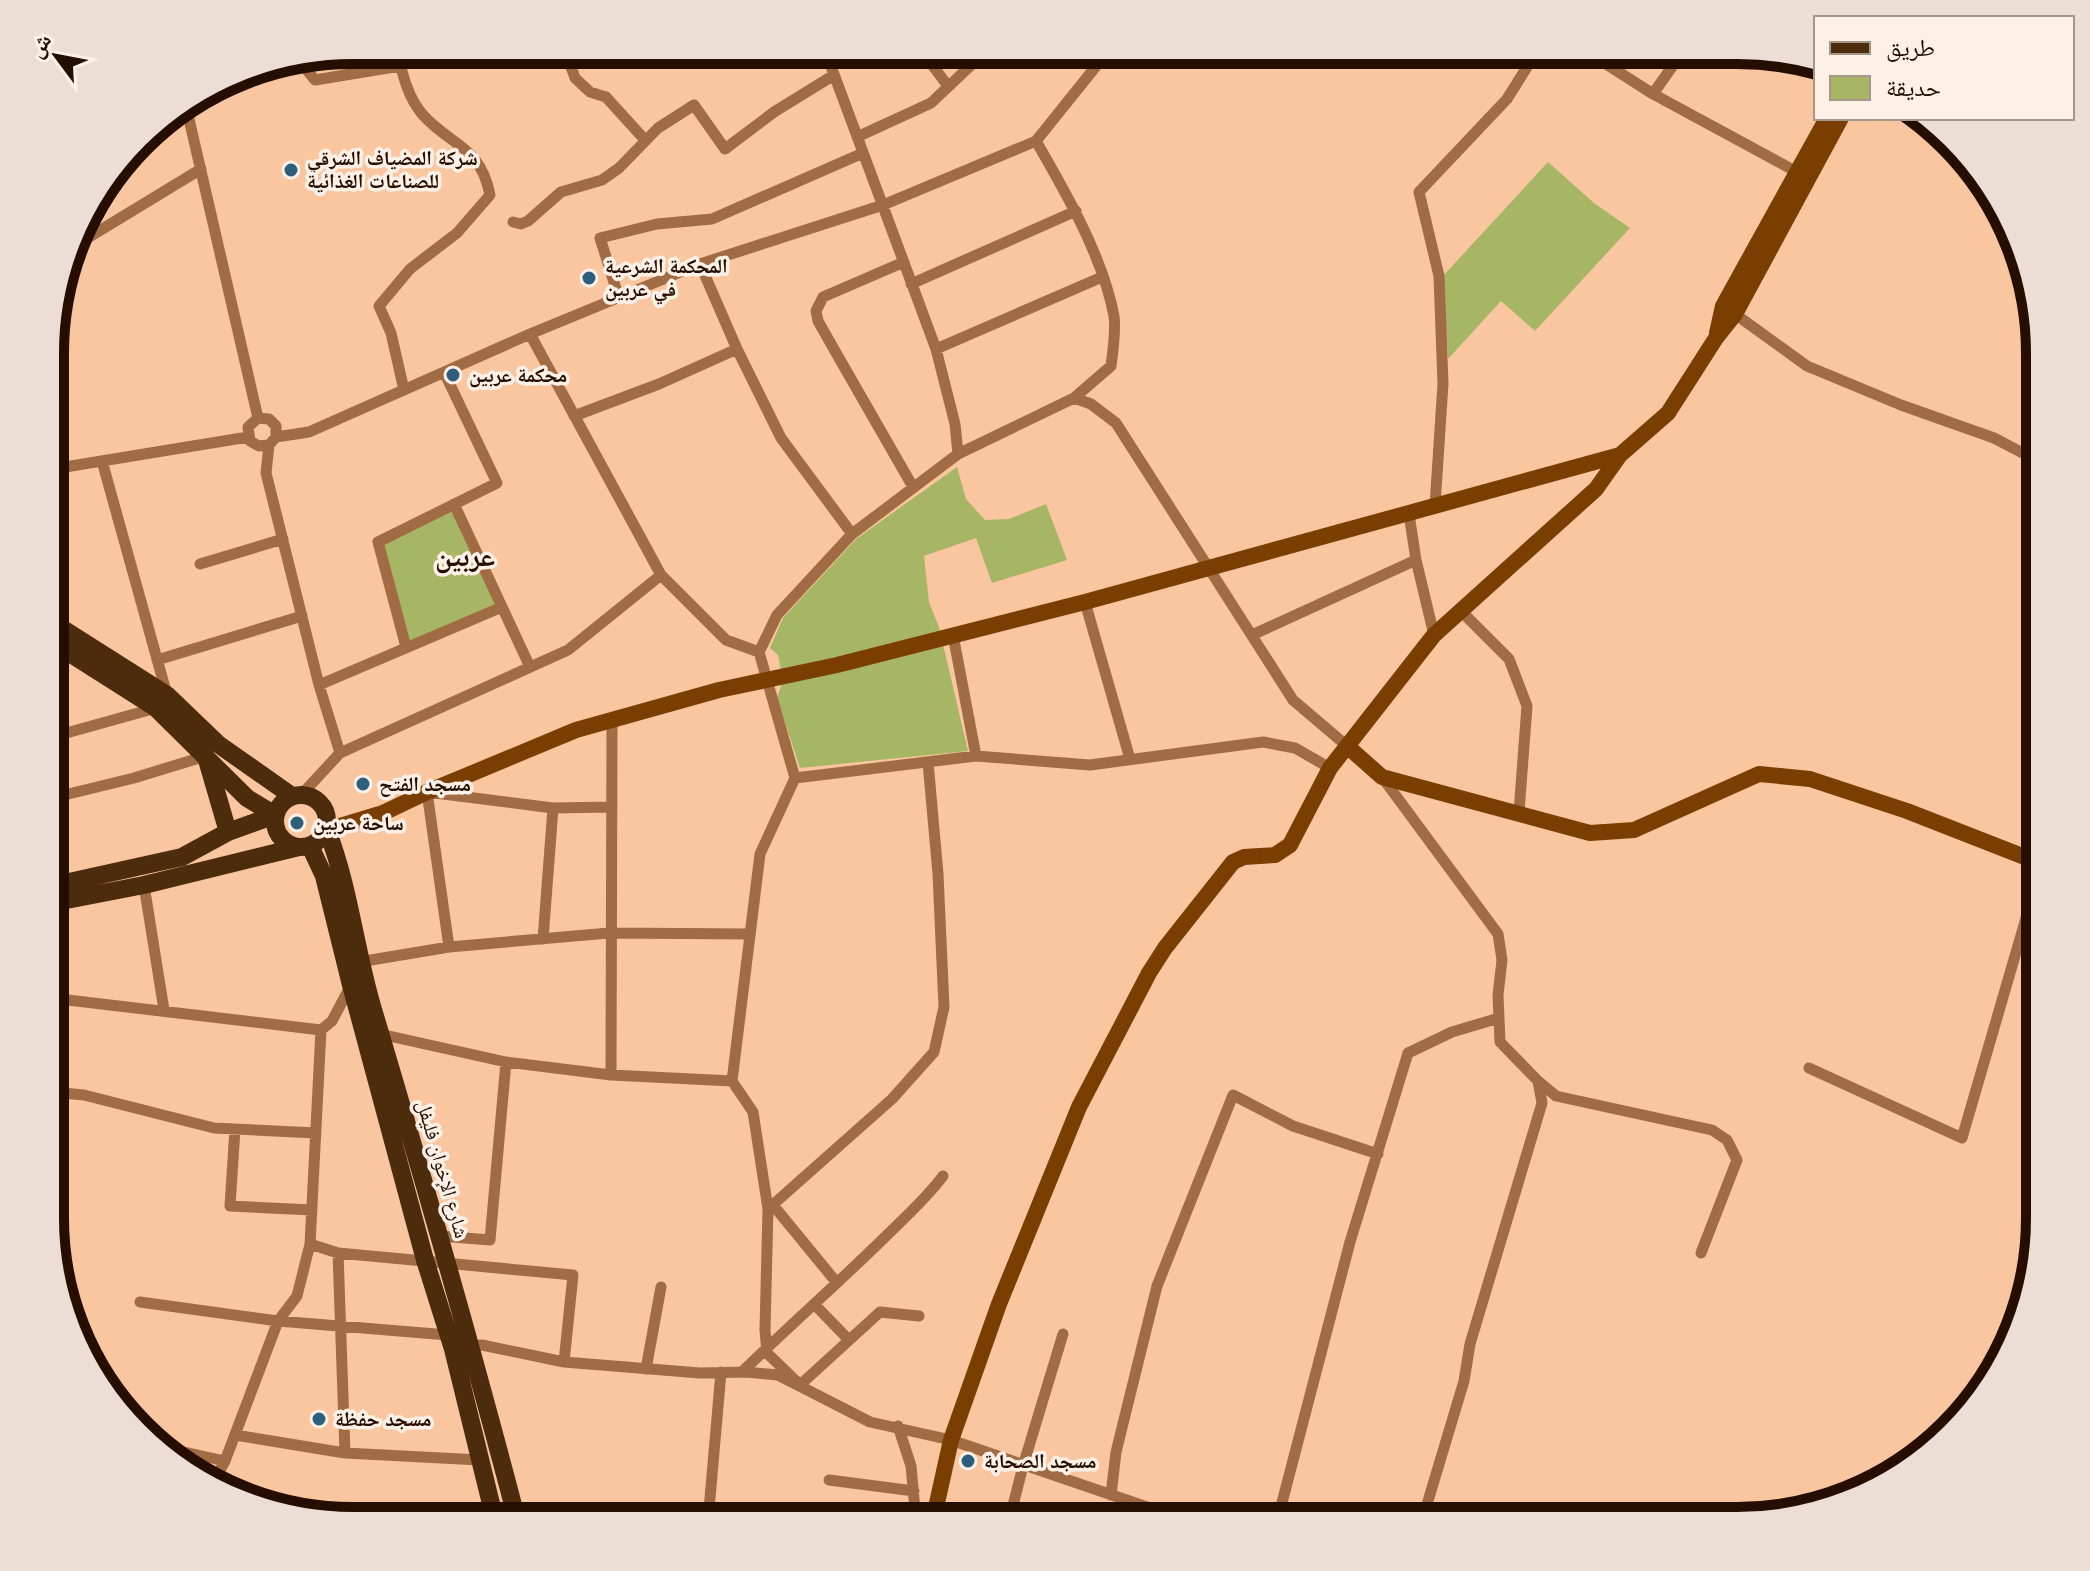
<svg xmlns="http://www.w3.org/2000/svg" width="2090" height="1571" font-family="Montserrat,'Noto Naskh Arabic',sans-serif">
	<rect width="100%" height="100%" fill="#fac69f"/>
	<!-- green -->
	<path fill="#a7b664" d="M1548,162L1594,203L1630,228L1535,331L1501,301L1448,359L1443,276Z
		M957,467L966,499L985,520L1009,519L1046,504L1067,560L992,583L976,538L924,556L929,602L939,627L968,751L800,768L777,698L783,680L778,655L770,648L783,618L856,539Z
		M452,509L496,604L410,641L382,544Z"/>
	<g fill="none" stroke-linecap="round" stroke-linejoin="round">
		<!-- street -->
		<path stroke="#a16c44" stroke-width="11" d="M397,50C402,72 407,97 423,115C452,147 480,145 490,195L457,233L410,269L379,306L391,333L404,390
			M565,50L575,78L590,92L606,97L645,140
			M825,50L936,349L955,424L958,454
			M921,50L948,86
			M1586,51L1653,94L1797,172
			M298,59L315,80L400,66
			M1653,94L1683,51
			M186,106L258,418
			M857,137L931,103L987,50
			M1036,141C1066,193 1103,257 1114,316C1116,332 1113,350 1111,366L1074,398
			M513,222L521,224L528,221L561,192L602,180L619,168L658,128L694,105L725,149L774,112L834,75
			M76,245L201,169
			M904,262L823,297L816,311L818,321L835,351L913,487
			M700,264L737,349L781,438L852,534
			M911,284L1076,211
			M619,298L600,238L657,224L712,219L863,153
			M1735,314L1807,366L1901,405L1994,438L2040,462
			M530,334L661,575L726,640L759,652
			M936,349L1102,277
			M574,416L659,384L737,349
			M276,437V426L269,419L258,418L248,427L250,441L259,446L269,445L276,437L309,432L530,334L700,264L883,205L1036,141L1109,50
			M269,445L266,473L319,685L340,753L302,794
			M52,453L59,468
			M102,461L167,695
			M52,471L59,468L248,437
			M454,504L530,667
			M1435,505L1443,384L1439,276L1419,192L1507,99L1537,51
			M1409,514L1416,560L1434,635
			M200,564L283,539
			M1085,602L1130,759
			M1461,611L1509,659L1527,706L1519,812
			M953,635L976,756
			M1252,635L1416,560
			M406,647L378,542L497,483L444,372
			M157,660L302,616
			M319,685L502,607
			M52,737L156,708
			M340,753L568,650L661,575
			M1382,777L1498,934L1502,960L1498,995L1500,1042L1538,1081L1542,1103L1470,1344L1464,1381L1422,1521
			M795,778L976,756L1090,765L1263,742L1295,748L1330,768
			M52,798L134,778L209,755
			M144,885L164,1010
			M543,939L553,808
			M449,947L427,792L553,808L612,807
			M359,962L449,947L609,933L750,934
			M51,998L321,1030
			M380,1034L506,1062L611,1075L732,1081
			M1809,1068L1962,1138L2040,870
			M611,1075L612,720
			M1538,1081L1556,1096L1712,1130L1727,1140L1737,1160L1701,1253
			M51,1092L84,1095L214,1128L316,1133
			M235,1129L230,1206L312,1210
			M773,1205L837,1283
			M768,1209L892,1099L934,1052L944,1007L938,874L928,762
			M440,1236L490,1240L506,1062
			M310,1244L338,1253L573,1275L564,1362
			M140,1302L278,1321L448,1335
			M814,1304L849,1340
			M465,1346L482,1345L564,1362L700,1373L746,1372L778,1375L870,1422L951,1440L1156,1510L1207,1521
			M646,1369L661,1287
			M742,1372C788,1327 836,1285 882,1240C903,1219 925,1200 943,1176
			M800,1385L767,1353L765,1330L768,1209L753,1112L732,1081L760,854L795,778L759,652L777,615L852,534L958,454L1074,398L1091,404L1116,423L1293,700L1347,746
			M800,1385L880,1312L919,1316
			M898,1426L911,1466L916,1521
			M235,1435L345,1453L338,1253
			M152,1445L225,1461
			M345,1453L480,1460
			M829,1480L914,1491
			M213,1483L225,1461L278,1321L297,1296L310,1244L321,1030L332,1021L350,987
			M1111,1495L1116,1452L1157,1286L1233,1095L1293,1126L1378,1154
			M1278,1518L1350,1242L1408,1053L1452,1032L1499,1018
			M708,1521L721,1372
			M1009,1521L1023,1466L1063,1334
			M1257,1521L1278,1518L1307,1521"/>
		<!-- secondary -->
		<path stroke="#7a3f00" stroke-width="16" d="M1717,333L1723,306L1827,118
			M1347,746L1382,777L1590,833L1634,830L1759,774L1810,779L1907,811L2040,863
			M327,830L383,813L427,792L576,730L719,690L837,665L1085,602L1620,455L1668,413L1716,338L1735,314L1841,118
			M933,1521L951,1440L999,1304L1079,1107L1149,973L1165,948L1233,862L1244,857L1275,855L1290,845L1330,768L1434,635L1596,489L1620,455"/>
		<!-- primary -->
		<path stroke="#4d2b0d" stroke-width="18" d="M52,622L167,695L218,744L292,796
			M52,642L156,708L247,798L275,815
			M207,760L228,832
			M275 821a26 26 0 1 1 52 0a26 26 0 1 1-52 0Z
			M327,830C349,886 355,948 372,1006C423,1177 472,1348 517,1520
			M310,846L324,876L351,985L425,1260L453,1349L495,1520
			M51,886L182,857L228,832L275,815
			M51,903L144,885L299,847"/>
	</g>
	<!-- markers -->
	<g fill="#2d5e7c" stroke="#fdf0e6" stroke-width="3">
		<circle cx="291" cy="170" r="8"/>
		<circle cx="589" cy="278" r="8"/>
		<circle cx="453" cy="375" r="8"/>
		<circle cx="363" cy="784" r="8"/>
		<circle cx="297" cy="823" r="8"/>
		<circle cx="319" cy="1419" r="8"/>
		<circle cx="968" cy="1461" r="8"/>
	</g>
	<g text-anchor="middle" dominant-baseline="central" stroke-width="7" stroke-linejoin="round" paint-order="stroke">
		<!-- poi labels -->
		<g font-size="20" font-weight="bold" fill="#250e00" stroke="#fdf0e6" text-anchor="start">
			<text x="307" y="158">شركة المضياف الشرقي<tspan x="307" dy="23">للصناعات الغذائية</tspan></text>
			<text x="605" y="266">المحكمة الشرعية<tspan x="605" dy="23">في عربين</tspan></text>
			<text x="469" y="375">محكمة عربين</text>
			<text x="379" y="784">مسجد الفتح</text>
			<text x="313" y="823">ساحة عربين</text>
			<text x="335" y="1419">مسجد حفظة</text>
			<text x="984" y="1461">مسجد الصحابة</text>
		</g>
		<!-- street labels -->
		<g font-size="20" fill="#250e00" stroke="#fdf0e6">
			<text transform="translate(443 1169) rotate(74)">شارع الإخوان فليفل</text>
		</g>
		<!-- district labels -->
		<g font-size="28" font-weight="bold" fill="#250e00" stroke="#fdf0e6">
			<text x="465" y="556">عربين</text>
		</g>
	</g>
	<!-- crop -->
	<path d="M0 0H2090V1571H0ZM353 64H1737A289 289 0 0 1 2026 353V1218A289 289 0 0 1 1737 1507H353A289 289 0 0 1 64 1218V353A289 289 0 0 1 353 64Z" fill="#ecded4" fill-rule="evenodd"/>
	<path fill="none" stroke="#250e00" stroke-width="10" d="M353 64H1737A289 289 0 0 1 2026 353V1218A289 289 0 0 1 1737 1507H353A289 289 0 0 1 64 1218V353A289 289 0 0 1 353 64Z"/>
	<!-- legend -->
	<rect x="1814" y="16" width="260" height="104" fill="#fdf0e6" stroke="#a7968a" stroke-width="2"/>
	<rect x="1830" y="42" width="40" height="12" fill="#4d2b0d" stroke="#a7968a" stroke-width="2"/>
	<text x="1886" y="56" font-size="24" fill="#250e00">طريق</text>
	<rect x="1830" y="76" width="40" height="24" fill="#a7b664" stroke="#a7968a" stroke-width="2"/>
	<text x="1886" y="96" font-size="24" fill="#250e00">حديقة</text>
	<!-- north arrow -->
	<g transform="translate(56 56) rotate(302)" stroke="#fdf0e6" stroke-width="6" paint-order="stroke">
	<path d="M0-6L14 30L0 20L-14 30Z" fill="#250e00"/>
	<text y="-12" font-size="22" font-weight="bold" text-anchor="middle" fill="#250e00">ش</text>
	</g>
</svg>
